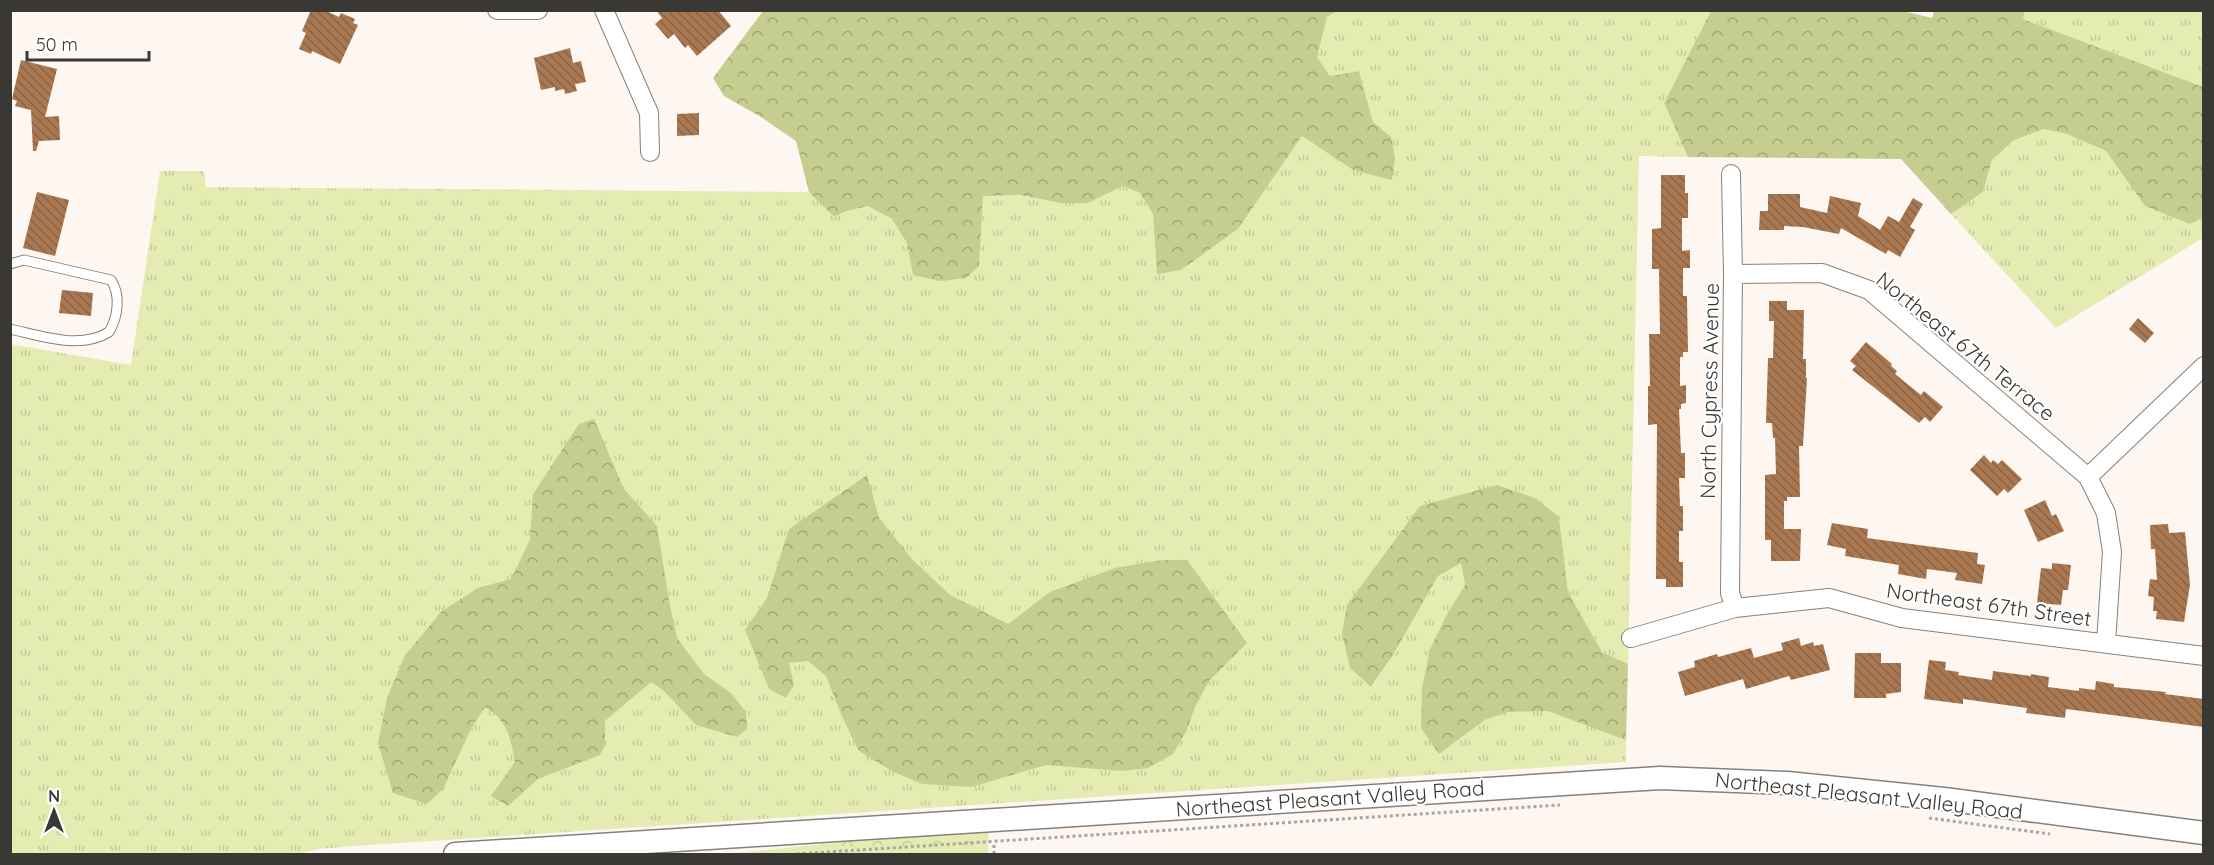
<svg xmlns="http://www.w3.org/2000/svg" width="2214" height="865" font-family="Quicksand,sans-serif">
	<defs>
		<pattern id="grass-tufts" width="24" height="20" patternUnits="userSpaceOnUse" patternTransform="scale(1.5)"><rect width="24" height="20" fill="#e4ecb2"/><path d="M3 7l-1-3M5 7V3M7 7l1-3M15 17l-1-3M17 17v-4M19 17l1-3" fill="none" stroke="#c4cb9a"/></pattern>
		<pattern id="forest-crowns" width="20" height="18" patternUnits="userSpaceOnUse" patternTransform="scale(1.5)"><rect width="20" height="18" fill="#c5cd8f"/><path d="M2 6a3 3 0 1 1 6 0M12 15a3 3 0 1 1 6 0" fill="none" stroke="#a1a776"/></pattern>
		<pattern id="park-crowns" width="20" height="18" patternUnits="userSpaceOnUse" patternTransform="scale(1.5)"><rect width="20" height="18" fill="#e4ecb2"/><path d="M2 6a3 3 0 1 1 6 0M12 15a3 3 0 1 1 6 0" fill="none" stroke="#c4cb9a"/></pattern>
		<pattern id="building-back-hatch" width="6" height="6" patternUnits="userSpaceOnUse" patternTransform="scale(1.5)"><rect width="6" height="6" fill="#a97851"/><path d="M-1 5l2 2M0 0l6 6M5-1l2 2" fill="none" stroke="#8b6344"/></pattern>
	</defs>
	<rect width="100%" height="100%" fill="#fef6f1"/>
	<!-- grass -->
	<path fill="url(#grass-tufts)" d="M2025,10L2203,11V87L2022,19Z
		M1337,11H1711L1664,103L1688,157L1639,156L1628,664L1602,652L1568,592L1559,517L1420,506L1372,687L1393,655L1438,576L1461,563L1465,585L1447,614L1430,649L1439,754L1485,720L1508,712L1548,710L1626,740V762L353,846L319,849L297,854H11L10,344L131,365L160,171H204L206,187L809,192L834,217L847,211L868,206L892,219L907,243L913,274L979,266L982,196L1020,195L1060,203H1088L1123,186L1140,193L1153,214L1157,273L1181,270L1238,229L1302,136L1353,170L1392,179L1391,137L1373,122L1359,71L1330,76L1317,57L1327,17Z
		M2044,129L2067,134L2106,151L2146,206L2190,224L2203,217V238L2056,328L1951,214L1983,192L1992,160L2014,140Z"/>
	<!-- forest -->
	<path fill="url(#forest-crowns)" d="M763,11H1337L1327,17L1317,57L1330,76L1359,71L1373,122L1391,137L1395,158L1392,180L1353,170L1302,136L1238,229L1181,270L1157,274L1153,214L1140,193L1123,186L1088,203H1060L1020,195L983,196L979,266L966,278L940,281L913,275L907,243L892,219L868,206L847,211L834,217L809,192L796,141L761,117L724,96L713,78Z
		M1903,11L1932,18L1934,11H2025L2023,19L2203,87V217L2190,224L2145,206L2106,151L2067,134L2044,129L2014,140L1992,160L1983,192L1951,214L1901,159L1688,157L1664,103L1711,11Z
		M594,419L624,489L657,526L670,606L677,638L704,674L731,693L746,712L747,729L737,737L696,725L663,690L651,682L605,721V745L600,755L538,779L508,806L491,796L515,762C510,737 508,721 485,707L471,729L443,789L427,804L393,793L378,743L387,698L405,655L442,611L478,588L511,579L530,540L533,494L579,424Z
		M867,475L879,518L912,559L950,595L1008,624L1050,592L1115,568L1163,560H1187L1247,643L1209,681L1195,707L1187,730L1173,754L1148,768L1122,771L1046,765L971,787L922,784L894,772L859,751L841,714L826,676L808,661L789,663L794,685L786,698L769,689L745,630L767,598L789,529Z
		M1497,485L1535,498L1559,517L1568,592L1602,652L1628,664L1626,740L1548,711L1508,712L1485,720L1439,754L1421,728L1422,688L1430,649L1447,614L1465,585L1461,563L1438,576L1393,655L1371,687L1350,668L1342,633L1347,605L1420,506Z"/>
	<!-- park -->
	<path fill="url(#park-crowns)" d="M989,827L988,854H727Z"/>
	<!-- building -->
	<path fill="url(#building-back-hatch)" d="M311,10H324L339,17L341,13L355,19L353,23L358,25L340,64L312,51L311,54L299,49L306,33L302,31Z
		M656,10H718L731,26L697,56L688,45L685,48L674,34L668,39L655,24L662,18Z
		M570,48L573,63L581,61L586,82L575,84L577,91L565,94L564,89L555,91V87L541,90L534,58Z
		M21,60L57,69L45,117L59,116L60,140L39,141L36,151H33L31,110L15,106L17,101L12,99Z
		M699,113V135L677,136V114Z
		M1661,175H1685V193H1688V218H1682V251L1690,250V268H1683V296H1687L1688,352H1683V357H1680V386L1686,385V403L1681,404V409H1679L1681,453H1685V478H1679L1680,506H1683V531H1679V562H1683V587H1666V579H1656L1657,424L1648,425V386H1650L1649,334H1660L1659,269H1652V229L1661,228Z
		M37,192L69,200L55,256L23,248Z
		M1768,194H1800V207L1827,213L1830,196L1861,203L1858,216L1880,230L1888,216L1899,222L1913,198L1923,204L1910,227L1915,230L1900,257L1888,250L1886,254L1841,228L1839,234L1803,227L1784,226V230H1759L1760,211H1768Z
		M62,290L93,293L91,316L59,313Z
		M1769,301H1787V310H1804L1803,359H1806V378H1807L1803,446H1799L1800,497H1787V501H1784V529H1801L1800,561H1771V540H1765V475L1776,474L1775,438H1773L1772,423H1766L1768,358H1773L1774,321H1769Z
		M2138,318L2154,333L2145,343L2129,329Z
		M1866,342L1892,364L1891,366L1897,371L1895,374L1921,395L1924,391L1943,407L1930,422L1925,417L1919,423L1852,370L1856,366L1850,361Z
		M1984,455L1991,463L1993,460L1998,464L2002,460L2022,479L2008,493L2004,489L1997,496L1970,470Z
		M2045,500L2052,516L2056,514L2064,531L2038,542L2024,510Z
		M1832,523L1868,529L1867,538L1978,553L1977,564L1985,565L1982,584L1955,580L1957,573L1927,569L1926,579L1898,574L1899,565L1845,556L1846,549L1827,545Z
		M2168,524L2169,533L2185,532L2190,585L2184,622L2156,619L2157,611H2153L2154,597L2148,596L2150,579L2157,580L2155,549H2151L2150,525Z
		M2052,563L2071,565L2068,590H2063L2061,605L2037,603L2041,568L2052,569Z
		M1799,638L1801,646L1813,642L1814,646L1823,644L1830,670L1791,680L1789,676L1746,689L1743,679L1685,696L1678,672L1695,667L1694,661L1717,654L1718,657L1751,648L1754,658L1783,650L1781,643Z
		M1855,653H1881V663H1901V692L1886,694V698H1854Z
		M1929,660L1946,662L1945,670L1959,672L1958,675L1992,680L1993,671L2031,676V674L2049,677L2048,687L2079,691V688L2095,690L2096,681L2114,684V687L2166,692L2165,694L2204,699V727L2066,709L2065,718L2026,713L2027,708L1963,699V704L1924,699Z"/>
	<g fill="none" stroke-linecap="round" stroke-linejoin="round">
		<!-- service casing -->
		<g stroke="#87807b" stroke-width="11">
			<path id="service" d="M10,264L24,260L111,280C121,295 118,317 109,332C80,350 42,336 10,329"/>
		</g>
		<!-- minor casing -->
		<g stroke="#87807b" stroke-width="20">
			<path id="minor" d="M497,10H538
				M604,10L649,113L650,152
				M1731,174L1733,274L1730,593L1735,608
				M1733,274L1822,273L1869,290L2088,477L2106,513L2112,552L2106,643
				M2088,477L2204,366
				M1631,638L1735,608L1829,598L1902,618L2204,656"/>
		</g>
		<!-- tertiary casing -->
		<g stroke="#87807b" stroke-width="25">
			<path id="tertiary" d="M455,854L1660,778L1787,783L1944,799L2204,833"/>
		</g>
		<!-- path -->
		<path stroke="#aaa5a1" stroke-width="3" stroke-dasharray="3 3" stroke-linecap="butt" d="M1929,818L2050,834
			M797,854L1560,805
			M994,854V842"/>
		<!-- service -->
		<use href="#service" stroke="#fff" stroke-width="9"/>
		<!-- minor -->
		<use href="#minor" stroke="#fff" stroke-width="18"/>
		<!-- tertiary -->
		<use href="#tertiary" stroke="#fff" stroke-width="22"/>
	</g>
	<g text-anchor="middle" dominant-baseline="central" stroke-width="4.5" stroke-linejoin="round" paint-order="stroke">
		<!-- street labels -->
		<g font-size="21" fill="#3a3835" stroke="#fff">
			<text transform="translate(1966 346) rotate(39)">Northeast 67th Terrace</text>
			<text transform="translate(1709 391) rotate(-89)">North Cypress Avenue</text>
			<text transform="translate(1989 604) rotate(8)">Northeast 67th Street</text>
			<text transform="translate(1869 795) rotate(6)">Northeast Pleasant Valley Road</text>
			<text transform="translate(1330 798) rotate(-4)">Northeast Pleasant Valley Road</text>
		</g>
	</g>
	<!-- border -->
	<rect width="2214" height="865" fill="none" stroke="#3a3835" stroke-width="24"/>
	<!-- north arrow -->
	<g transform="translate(54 811)" stroke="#ffffff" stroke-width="4.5" paint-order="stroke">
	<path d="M0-4.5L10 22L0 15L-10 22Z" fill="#3a3835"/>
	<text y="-9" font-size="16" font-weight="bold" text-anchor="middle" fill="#3a3835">N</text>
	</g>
	<!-- scale -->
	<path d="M27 51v9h122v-9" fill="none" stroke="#3a3835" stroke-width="3"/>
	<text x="36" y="51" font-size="18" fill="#3a3835" stroke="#ffffff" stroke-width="4.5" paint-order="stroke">50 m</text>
</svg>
